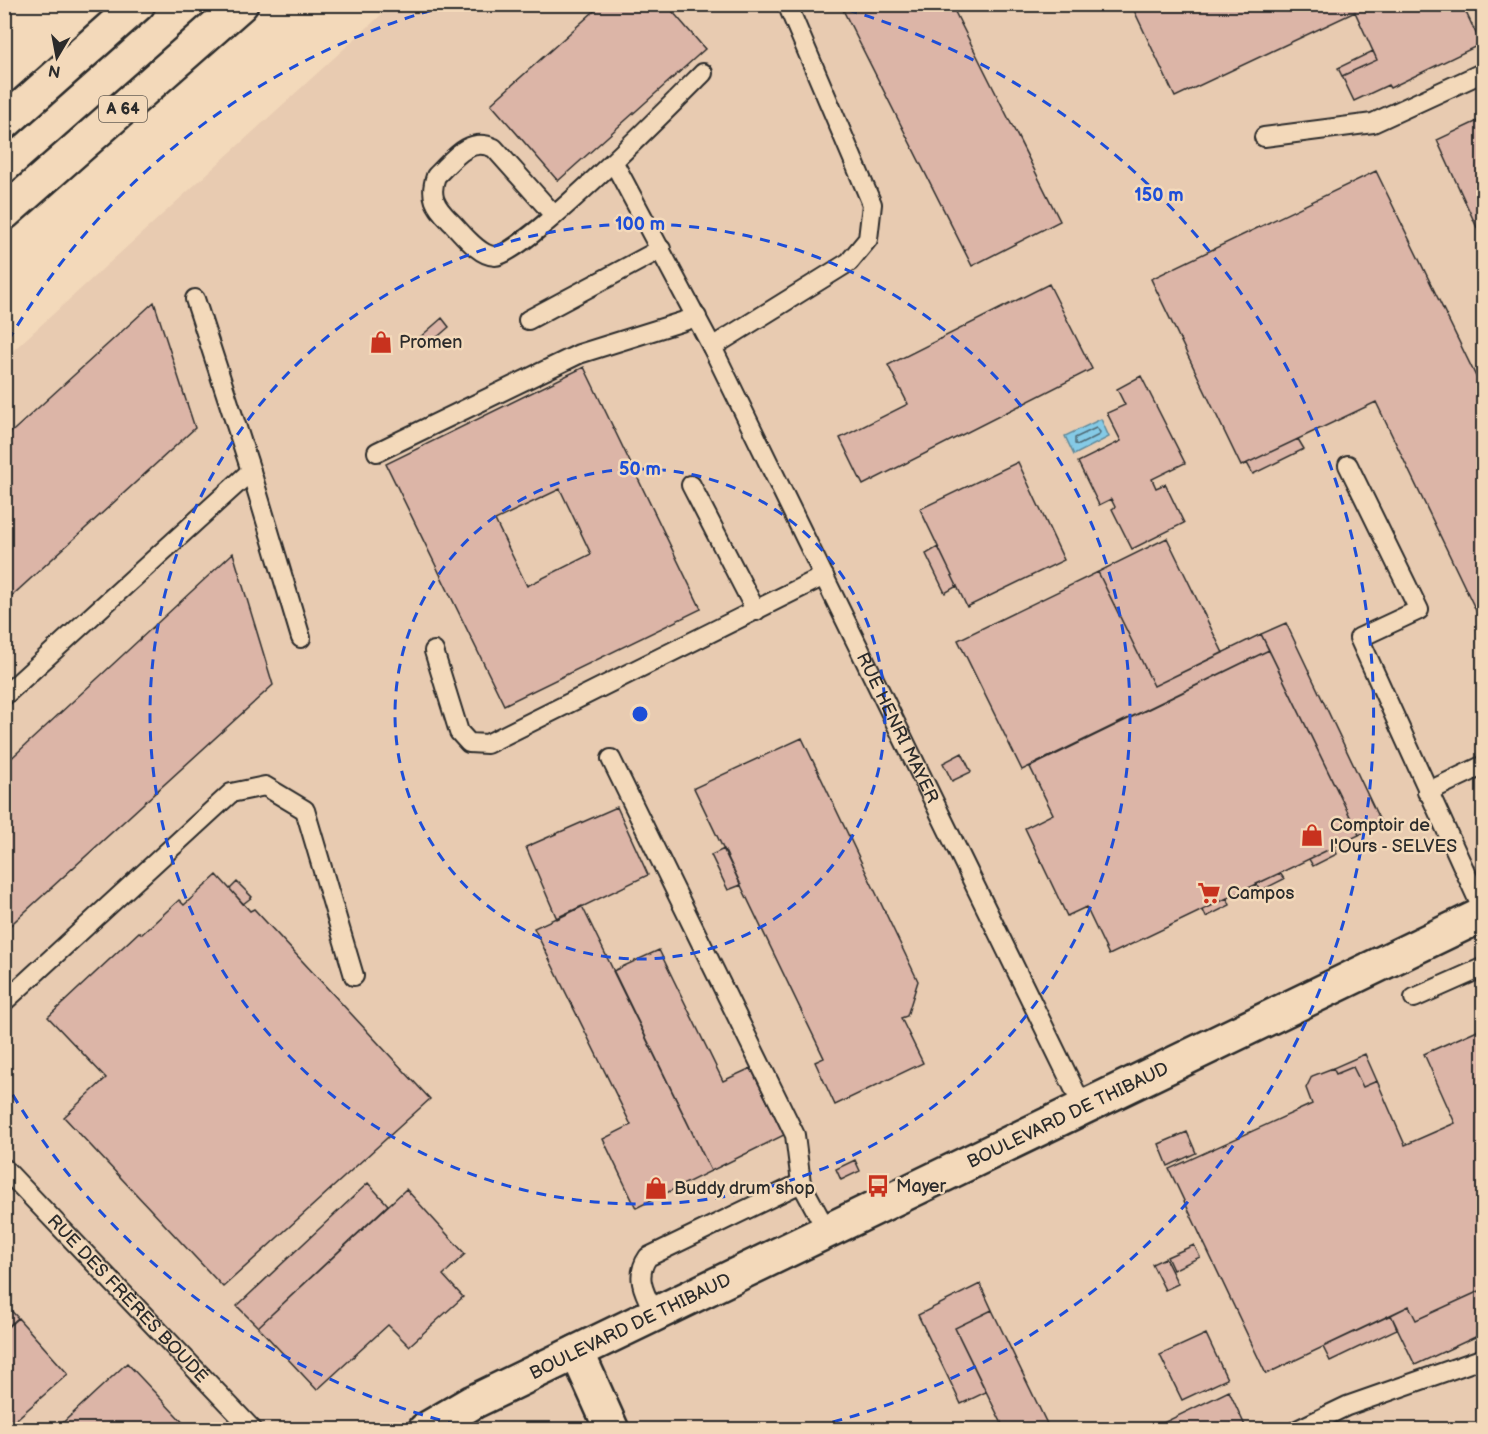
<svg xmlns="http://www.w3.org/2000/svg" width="1488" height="1434" font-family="'Balsamiq Sans',sans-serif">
	<rect width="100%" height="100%" fill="#f3d9ba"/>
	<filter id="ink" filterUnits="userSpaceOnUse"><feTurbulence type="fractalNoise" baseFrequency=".0167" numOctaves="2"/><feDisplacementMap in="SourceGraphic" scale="12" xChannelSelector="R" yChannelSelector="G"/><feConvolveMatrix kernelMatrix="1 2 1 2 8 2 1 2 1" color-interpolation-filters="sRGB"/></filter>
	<g filter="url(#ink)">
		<!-- built -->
		<path fill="#e8cbb1" d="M392,5H1483V1429L5,1430V358Z"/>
		<!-- water -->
		<path fill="#85cae6" stroke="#618a9b" stroke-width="1.5" d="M1101,419L1109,437L1074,455L1065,436Z"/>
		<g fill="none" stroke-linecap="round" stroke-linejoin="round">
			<!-- shore -->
			<path stroke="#4f6b76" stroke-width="1.5" d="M1096,428L1100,432L1099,435L1079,445L1075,444V438Z"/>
		</g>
		<!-- building -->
		<path fill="#dcb5a7" stroke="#2b2b2b" stroke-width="1.5" fill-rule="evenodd" d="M602,4H666L705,49L558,181L491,104Z
			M840,4H951L1060,221L972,266Z
			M1131,4H1462L1481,44L1390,88L1388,85L1354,101L1342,76L1377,60L1355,12L1175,97Z
			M1373,51L1377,60L1342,76L1338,68Z
			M1484,118V243L1437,140Z
			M1376,171L1484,393L1482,623L1376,402L1241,466L1151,279Z
			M1049,284L1092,369L863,485L840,438L908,404L888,365Z
			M154,302L195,428L4,603V439Z
			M442,318L449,327L426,347L419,338Z
			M584,367L701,609L504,705L386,464ZM560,489L591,554L527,586L495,520Z
			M1141,376L1185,463L1152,479L1156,488L1165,484L1184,523L1132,549L1112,509L1115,507L1111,499L1099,505L1078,462L1121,441L1107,413L1125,405L1117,389Z
			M1298,439L1304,449L1253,474L1247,463Z
			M1018,462L1064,560L967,607L920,509Z
			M1167,538L1223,653L1154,686L1098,572Z
			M938,547L957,586L945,593L926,554Z
			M233,553L273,685L4,931V765Z
			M1098,572L1154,686L1261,634L1269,650L1022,770L958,640Z
			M1286,623L1381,823L1359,835L1261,634Z
			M1269,650L1359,835L1109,955L1086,907L1067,916L1025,828L1053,814L1030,767Z
			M802,738L918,981L907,1016L901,1018L923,1063L835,1105L815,1062L824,1058L694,788Z
			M962,753L971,772L952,781L943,763Z
			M617,807L648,875L557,919L526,847Z
			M1334,847L1337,854L1313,866L1309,859Z
			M724,849L741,885L728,890L711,855Z
			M1280,873L1284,879L1260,891L1256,884Z
			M217,875L250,911L254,909L430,1099L223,1287L64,1117L106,1078L48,1017L139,932L142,934L179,900L184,905Z
			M237,882L252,897L243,904L230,889Z
			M1227,898L1230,905L1206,917L1203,910Z
			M582,906L711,1171L636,1208L603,1139L631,1125L534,928Z
			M659,950L723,1081L751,1068L784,1135L711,1171L613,971Z
			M1484,1027V1289L1416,1320L1409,1306L1266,1374L1169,1169L1312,1104L1306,1088L1312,1076L1333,1068L1336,1074L1353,1067L1363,1087L1377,1081L1405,1145L1455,1123L1424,1054Z
			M1365,1054L1377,1081L1363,1087L1353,1067L1336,1074L1333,1068Z
			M1187,1132L1196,1153L1168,1166L1159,1144Z
			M855,1160L860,1171L841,1180L836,1169Z
			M368,1183L388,1205L258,1327L237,1306Z
			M406,1189L465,1254L443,1275L463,1297L409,1346L388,1325L317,1390L258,1327Z
			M1194,1245L1200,1257L1173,1270L1167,1257Z
			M1165,1258L1178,1284L1165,1290L1152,1264Z
			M980,1284L992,1310L955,1328L986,1392L961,1404L918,1315Z
			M1484,1289V1333L1415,1365L1391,1315L1409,1306L1416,1320Z
			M4,1303L18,1318L4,1330Z
			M992,1310L1050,1430H1005L955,1328Z
			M1391,1315L1397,1329L1330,1361L1323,1347Z
			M18,1318L68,1374L4,1430V1330Z
			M1206,1334L1227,1379L1182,1400L1160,1355Z
			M127,1363L190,1430H55Z
			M1229,1391L1247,1430H1166L1163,1423Z"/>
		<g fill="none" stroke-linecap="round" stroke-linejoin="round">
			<!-- service casing -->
			<g stroke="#2b2b2b" stroke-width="22">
				<g id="service">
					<path d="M1264,137L1373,123L1484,72"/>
					<path id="s1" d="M614,163L712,347L1083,1107"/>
					<path d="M553,214L494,148C468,136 453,160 436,176C429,196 435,206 449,220C460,230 478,256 495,256C524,255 675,101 703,73"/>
					<path d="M195,299L251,471L301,638"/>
					<path d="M528,320L661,249"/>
					<path d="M712,347L849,262L868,239L872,204L787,4"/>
					<path d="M377,452L579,354L697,317"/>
					<path d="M1348,465L1419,610L1359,638L1484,913"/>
					<path d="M691,485L756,611"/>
					<path d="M434,651L459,732L469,743L487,744L824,576"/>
					<path d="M4,696L251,471"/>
					<path d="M611,759L795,1135L801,1183L827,1231"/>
					<path d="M1427,792L1484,765"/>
					<path d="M1414,998L1484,967"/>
					<path d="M4,1002L231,793L265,786L305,810L354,976"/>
					<path id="s2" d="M4,1168L253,1430"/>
					<path d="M655,1314C645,1294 634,1277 648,1257L801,1183"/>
					<path d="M1297,1430L1347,1406L1484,1358"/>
				</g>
			</g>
			<!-- minor casing -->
			<g stroke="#2b2b2b" stroke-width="38">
				<path id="minor" d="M577,1352L612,1430"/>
			</g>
			<!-- tertiary casing -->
			<g stroke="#2b2b2b" stroke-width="38">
				<g id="tertiary">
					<path id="s3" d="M425,1430L473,1402L1484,914"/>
				</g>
			</g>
			<!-- motorway casing -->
			<g stroke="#2b2b2b" stroke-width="38">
				<path id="motorway" d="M4,123L138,4
					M4,213L241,4"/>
			</g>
			<!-- service -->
			<use href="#service" stroke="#f3d9ba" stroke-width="18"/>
			<!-- minor -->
			<use href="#minor" stroke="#f3d9ba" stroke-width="33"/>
			<!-- tertiary -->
			<use href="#tertiary" stroke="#f3d9ba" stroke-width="33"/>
			<!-- motorway -->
			<use href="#motorway" stroke="#f3d9ba" stroke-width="33"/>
		</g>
	</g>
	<!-- distance rings -->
	<g fill="none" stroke="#1d4ed8" stroke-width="3" stroke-dasharray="10 8">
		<circle cx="640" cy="714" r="245"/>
		<circle cx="640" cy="714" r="490"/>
		<path d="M475 1429A734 734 0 0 1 8 1087M8 341A734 734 0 0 1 450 5M830 5A734 734 0 0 1 805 1429"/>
	</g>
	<!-- icons -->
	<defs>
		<g id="shop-bare" transform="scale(1.8)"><path d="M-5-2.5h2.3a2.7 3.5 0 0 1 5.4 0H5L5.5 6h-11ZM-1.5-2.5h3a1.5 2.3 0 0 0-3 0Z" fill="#c8321e" stroke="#f3d9ba" stroke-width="2.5" paint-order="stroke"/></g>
		<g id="supermarket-bare" transform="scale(1.8)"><path d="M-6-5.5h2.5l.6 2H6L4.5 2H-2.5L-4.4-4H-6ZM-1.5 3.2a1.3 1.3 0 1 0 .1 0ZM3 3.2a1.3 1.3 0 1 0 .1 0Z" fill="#c8321e" stroke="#f3d9ba" stroke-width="2.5" paint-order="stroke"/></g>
		<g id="bus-bare" transform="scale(1.8)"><path d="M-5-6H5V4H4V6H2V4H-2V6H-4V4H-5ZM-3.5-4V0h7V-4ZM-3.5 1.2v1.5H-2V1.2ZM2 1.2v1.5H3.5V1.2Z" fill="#c8321e" stroke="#f3d9ba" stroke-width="2.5" paint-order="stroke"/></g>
	</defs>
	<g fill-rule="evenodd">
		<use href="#shop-bare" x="381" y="342"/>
		<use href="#shop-bare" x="1312" y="835"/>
		<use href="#supermarket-bare" x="1209" y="893"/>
		<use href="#bus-bare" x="878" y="1186"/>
		<use href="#shop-bare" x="656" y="1188"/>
	</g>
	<g text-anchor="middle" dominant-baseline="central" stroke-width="5" stroke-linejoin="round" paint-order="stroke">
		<!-- shield labels -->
		<rect fill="#f3d9ba" stroke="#675f56" stroke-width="1.5" x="99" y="96" width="48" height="26" rx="4.5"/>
		<g font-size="16" font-weight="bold" fill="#2b2b2b">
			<text x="123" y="109">A 64</text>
		</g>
		<!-- poi labels -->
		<g font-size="18" fill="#2b2b2b" stroke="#f3d9ba" text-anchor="start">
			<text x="399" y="342">Promen</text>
			<text x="1330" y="825">Comptoir de<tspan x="1330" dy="21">l'Ours - SELVES</tspan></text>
			<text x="1227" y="893">Campos</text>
			<text x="896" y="1186">Mayer</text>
			<text x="674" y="1188">Buddy drum shop</text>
		</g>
		<!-- street labels -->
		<g font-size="18" fill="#2b2b2b" stroke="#f3d9ba">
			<text stroke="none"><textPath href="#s1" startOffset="632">RUE HENRI MAYER</textPath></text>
			<text stroke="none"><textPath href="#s3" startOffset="716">BOULEVARD DE THIBAUD</textPath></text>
			<text stroke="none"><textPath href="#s2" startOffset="180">RUE DES FRÈRES BOUDÉ</textPath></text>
			<text stroke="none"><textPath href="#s3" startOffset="230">BOULEVARD DE THIBAUD</textPath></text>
		</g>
	</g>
	<circle cx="640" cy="714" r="9" fill="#1d4ed8" stroke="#f3d9ba" stroke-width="3"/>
	<g font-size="18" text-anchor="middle" font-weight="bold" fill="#1d4ed8" stroke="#f3d9ba" stroke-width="5" stroke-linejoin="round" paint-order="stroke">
		<text x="1159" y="201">150 m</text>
		<text x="640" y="230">100 m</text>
		<text x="640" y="475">50 m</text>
	</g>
	<!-- margin -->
	<rect width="1488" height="1434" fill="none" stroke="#f3d9ba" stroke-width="24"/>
	<rect x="12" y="12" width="1464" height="1410" fill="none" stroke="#2b2b2b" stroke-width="2" filter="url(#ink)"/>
	<!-- north arrow -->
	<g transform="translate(57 57) rotate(190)" stroke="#f3d9ba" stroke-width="4.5" paint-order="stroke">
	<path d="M0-4.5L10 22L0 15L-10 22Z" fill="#2b2b2b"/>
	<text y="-9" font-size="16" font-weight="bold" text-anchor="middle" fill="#2b2b2b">N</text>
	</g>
</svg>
